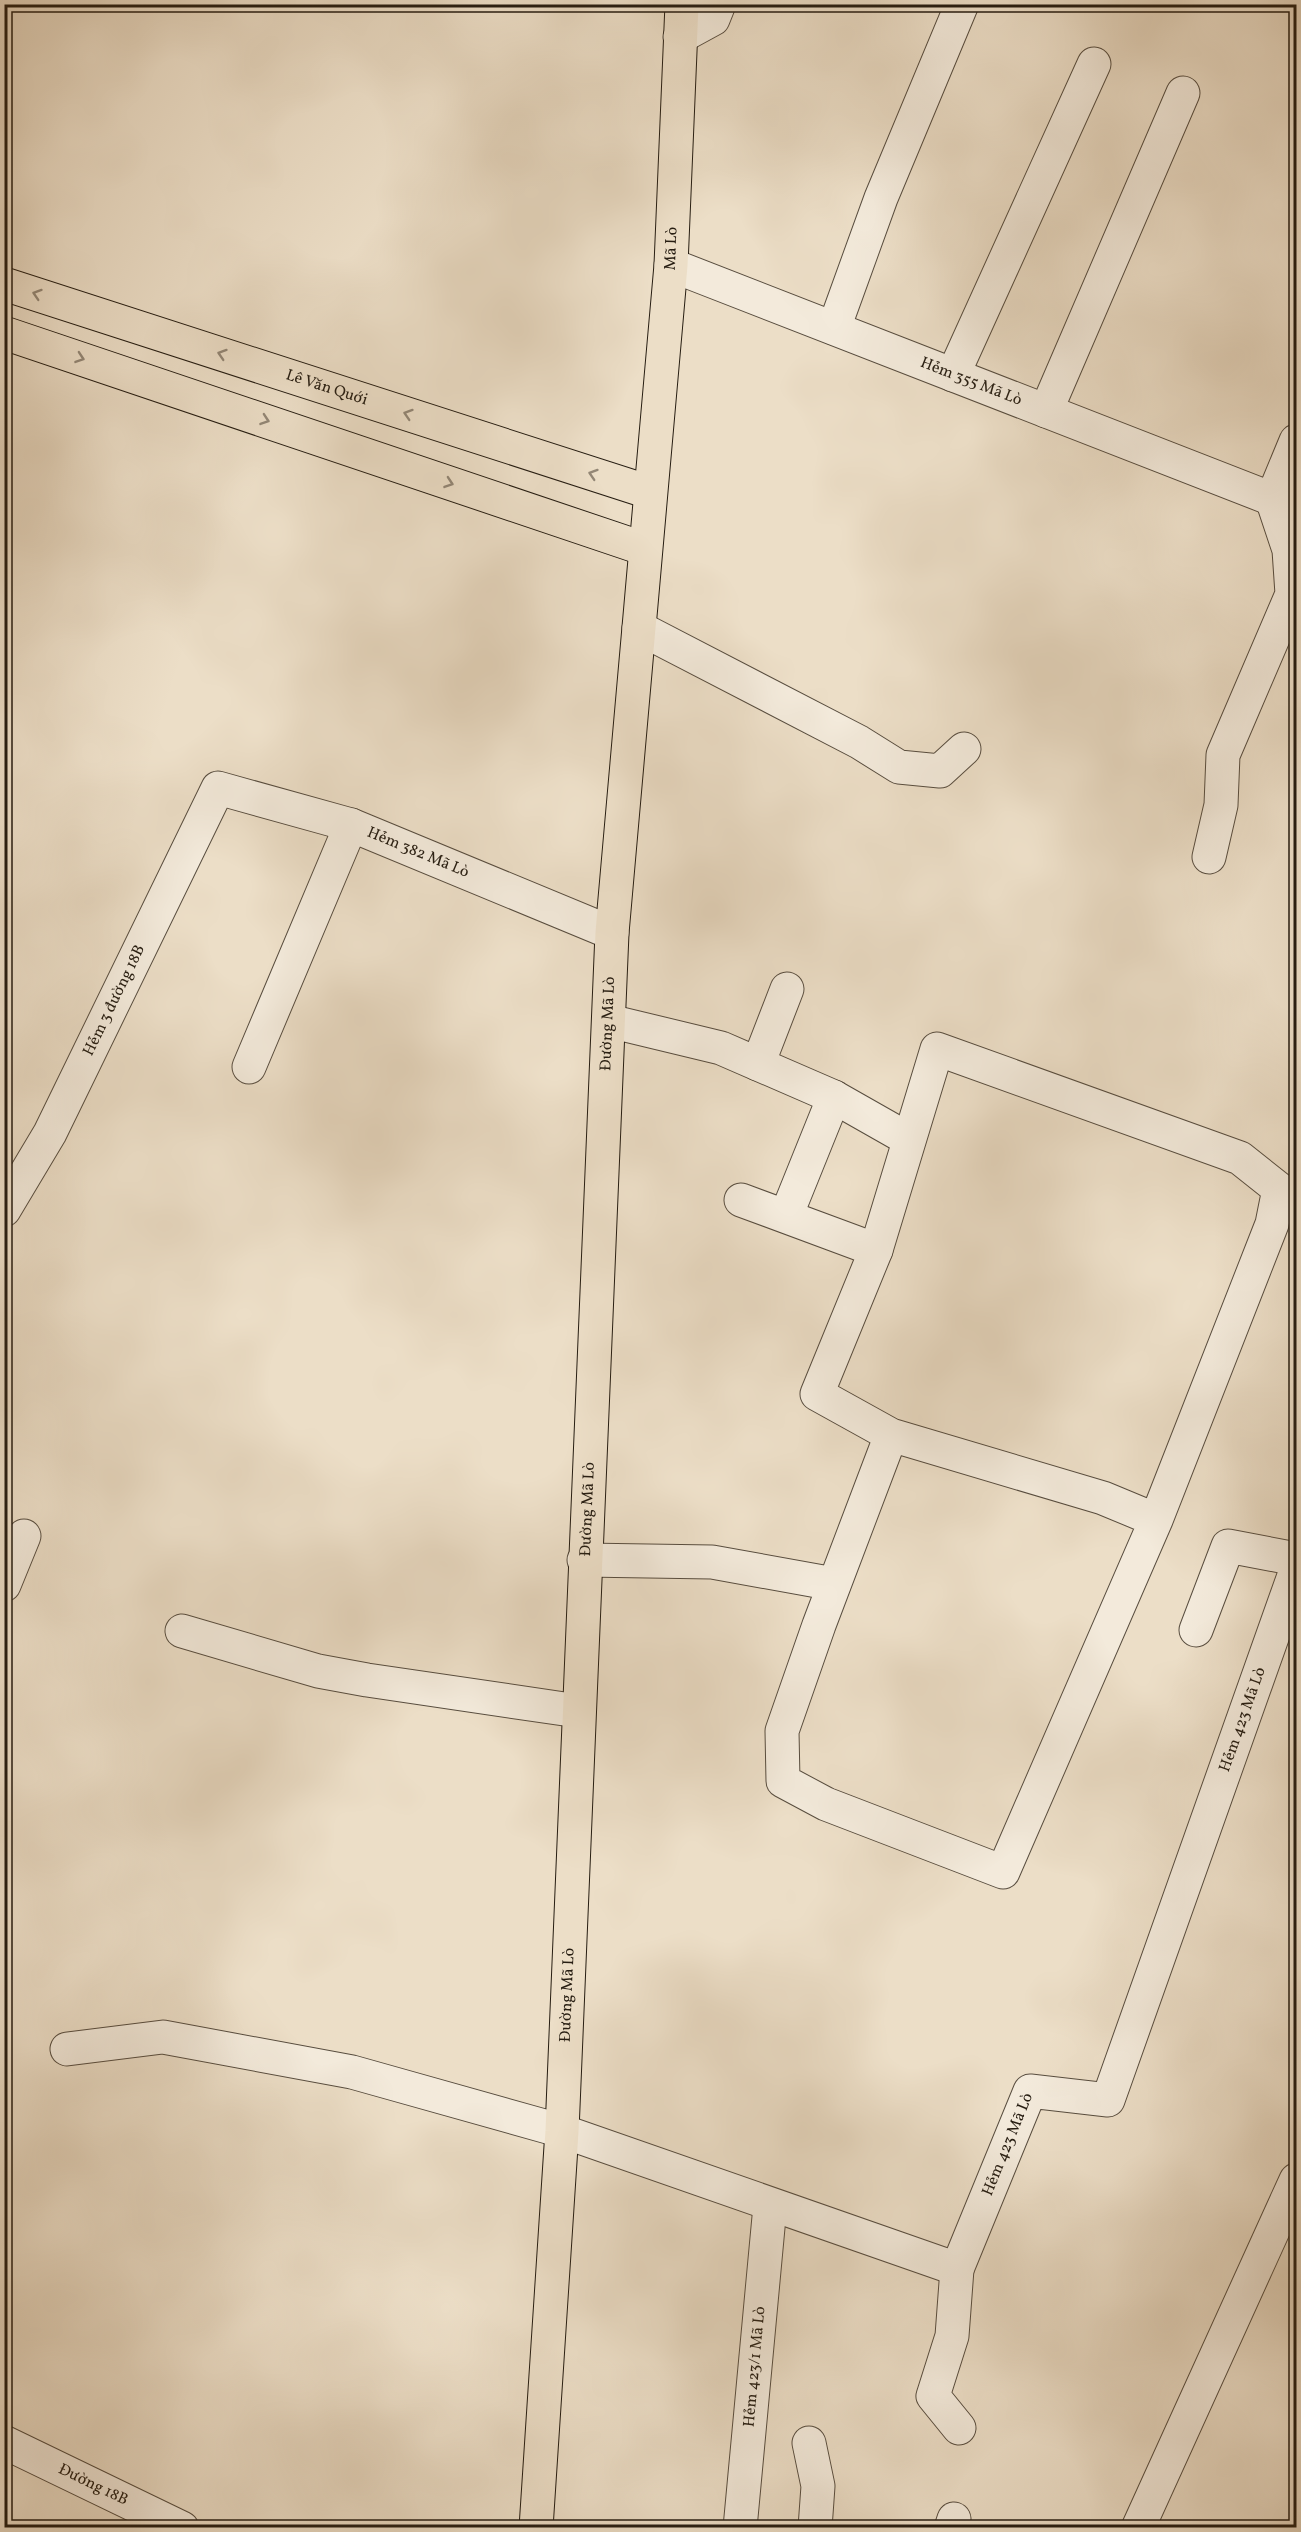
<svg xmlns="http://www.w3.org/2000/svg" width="1301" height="2532" font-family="Vollkorn,serif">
	<rect width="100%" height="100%" fill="#ecdec7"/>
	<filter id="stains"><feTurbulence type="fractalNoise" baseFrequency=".00333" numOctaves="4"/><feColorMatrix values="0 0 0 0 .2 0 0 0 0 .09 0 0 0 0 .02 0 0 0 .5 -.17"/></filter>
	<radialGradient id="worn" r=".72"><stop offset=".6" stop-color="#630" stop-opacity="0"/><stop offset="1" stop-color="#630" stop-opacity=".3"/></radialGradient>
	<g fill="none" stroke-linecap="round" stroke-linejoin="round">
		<!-- minor casing -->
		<g stroke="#584d3f" stroke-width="35">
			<g id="minor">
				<path d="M680,37L713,19L719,4"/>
				<path id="s1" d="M671,265L1272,499"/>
				<path d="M834,328L881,198L962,4"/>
				<path d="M953,375L1094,64"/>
				<path d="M1046,411L1183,93"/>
				<path d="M1272,499L1296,441"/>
				<path d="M639,628L859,742L899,767L940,771L964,749"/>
				<path d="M1209,857L1221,805L1223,755L1292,594L1289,550L1272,499"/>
				<path d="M609,1021L721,1048L834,1097L908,1139"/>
				<path d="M758,1064L787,989"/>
				<path d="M249,1067L351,825"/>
				<path d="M741,1200L876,1250"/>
				<path id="s2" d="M4,1210L50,1133L218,788L351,825L612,933"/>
				<path d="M786,1216L834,1097"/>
				<path d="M891,1435L819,1625L782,1731L783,1781L826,1804L1003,1872L1156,1520L1272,1224L1279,1189L1240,1158L937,1049L876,1250L817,1394L891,1435L1103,1498L1156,1520"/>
				<path d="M584,1560L712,1562L834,1584"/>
				<path d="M4,1585L24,1536"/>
				<path d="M1196,1630L1228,1546L1296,1559"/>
				<path d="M182,1631L318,1671L367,1680L578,1711"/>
				<path id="s3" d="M67,2049L163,2037L352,2072L562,2131L957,2269L1030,2091L1108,2100L1296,1570"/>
				<path d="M957,2269L952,2336L933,2396L959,2428"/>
				<path id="s4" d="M4,2442L182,2528"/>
				<path d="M809,2443L818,2486L815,2528"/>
				<path id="s5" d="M740,2528L770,2206"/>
				<path d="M951,2528L954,2519"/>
				<path d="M1138,2528L1296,2180"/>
			</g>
		</g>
		<!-- major casing -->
		<g stroke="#261d12" stroke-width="35">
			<g id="major">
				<path id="s6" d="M4,284L649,492"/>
				<path d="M4,333L645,549"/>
				<path id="s7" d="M536,2528L562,2131L612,933L671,265L682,4"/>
			</g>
		</g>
		<!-- minor -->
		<use href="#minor" stroke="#f3eadb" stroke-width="33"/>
		<!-- major -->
		<use href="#major" stroke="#ecdec7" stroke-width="33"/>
	</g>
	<!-- one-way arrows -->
	<defs><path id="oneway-chevron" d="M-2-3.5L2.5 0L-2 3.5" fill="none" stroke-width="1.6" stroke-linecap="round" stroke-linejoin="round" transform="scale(1.5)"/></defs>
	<g stroke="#938776">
		<use href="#oneway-chevron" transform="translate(37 294) rotate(-162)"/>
		<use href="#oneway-chevron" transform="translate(222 354) rotate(-162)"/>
		<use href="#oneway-chevron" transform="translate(80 358) rotate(19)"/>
		<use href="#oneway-chevron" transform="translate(408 414) rotate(-162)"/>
		<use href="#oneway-chevron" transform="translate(265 420) rotate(19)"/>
		<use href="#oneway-chevron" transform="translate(593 474) rotate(-162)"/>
		<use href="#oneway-chevron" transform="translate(449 483) rotate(19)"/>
	</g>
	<g text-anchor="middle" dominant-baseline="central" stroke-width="5" stroke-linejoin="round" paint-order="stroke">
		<!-- street labels -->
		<g font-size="16" fill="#261d12" stroke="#f3eadb">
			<text stroke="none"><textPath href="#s7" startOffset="2284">Mã Lò</textPath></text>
			<text stroke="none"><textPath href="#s1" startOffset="322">Hẻm 355 Mã Lò</textPath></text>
			<text stroke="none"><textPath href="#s6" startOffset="339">Lê Văn Quới</textPath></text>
			<text stroke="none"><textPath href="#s2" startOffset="684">Hẻm 382 Mã Lò</textPath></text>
			<text stroke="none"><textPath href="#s2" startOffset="237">Hẻm 3 đường 18B</textPath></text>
			<text stroke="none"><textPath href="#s7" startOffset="1506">Đường Mã Lò</textPath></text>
			<text stroke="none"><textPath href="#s7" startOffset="1020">Đường Mã Lò</textPath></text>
			<text stroke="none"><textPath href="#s3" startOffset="1600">Hẻm 423 Mã Lò</textPath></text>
			<text stroke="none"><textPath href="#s7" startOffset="534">Đường Mã Lò</textPath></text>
			<text stroke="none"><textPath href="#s3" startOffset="1060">Hẻm 423 Mã Lò</textPath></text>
			<text stroke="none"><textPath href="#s5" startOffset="162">Hẻm 423/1 Mã Lò</textPath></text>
			<text stroke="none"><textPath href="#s4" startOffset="99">Đường 18B</textPath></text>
		</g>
	</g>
	<!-- margin -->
	<rect width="1301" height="2532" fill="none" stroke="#ecdec7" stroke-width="24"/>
	<rect x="6" y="6" width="1289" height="2520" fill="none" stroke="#261d12" stroke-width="3"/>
	<rect x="12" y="12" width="1277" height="2508" fill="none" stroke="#261d12" stroke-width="1.5"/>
	<rect width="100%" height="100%" filter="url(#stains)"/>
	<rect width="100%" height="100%" fill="url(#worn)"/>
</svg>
